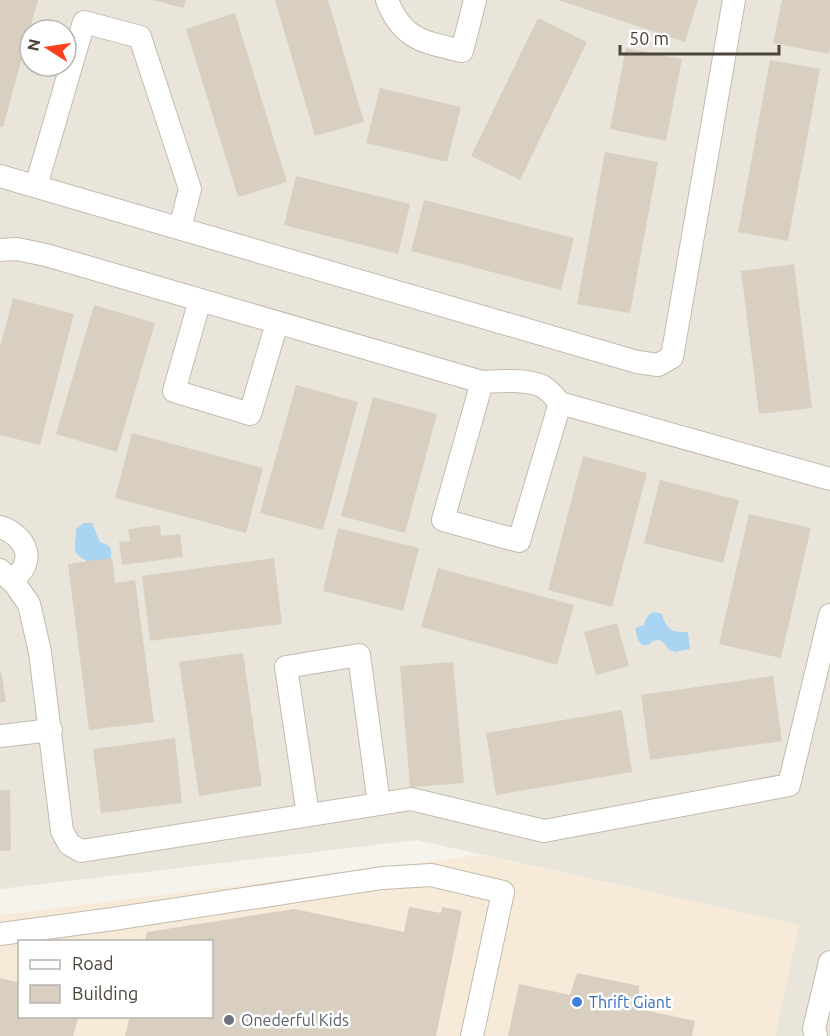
<svg xmlns="http://www.w3.org/2000/svg" width="830" height="1036" font-family="Ubuntu,sans-serif">
	<rect width="100%" height="100%" fill="#f6f3ec"/>
	<!-- residential -->
	<path fill="#eae5da" fill-rule="evenodd" d="M0,0H830V1036H775L799,925L417,840L0,889ZM30,30H66V66H30Z"/>
	<!-- commercial -->
	<path fill="#f7ead8" fill-rule="evenodd" d="M482,855L799,925L775,1036H0V915ZM20,942H212V1016H20Z"/>
	<!-- water -->
	<path fill="#a9d4f2" d="M84,523H92L100,542C113,546 113,551 109,562L89,563C85,559 80,558 77,554C72,547 77,537 76,529Z
		M655,612L662,614C666,629 672,633 688,632L690,649L675,652L669,650L665,644L660,640L653,641L648,645H642L638,640L635,628L644,625C646,618 647,614 655,612Z"/>
	<!-- building -->
	<path fill="#d8cfc1" d="M0,0H38L3,127L0,126Z
		M153,0H186L183,8Z
		M275,0H328L364,122L315,136Z
		M558,0H698L685,42Z
		M782,0H830V46L829,54L773,43Z
		M235,13L287,182L238,197L186,29Z
		M538,18L587,42L520,180L471,156Z
		M626,48L682,59L666,141L610,129Z
		M770,60L820,69L788,241L738,232Z
		M380,88L461,107L447,162L366,143Z
		M605,152L658,162L630,313L577,304Z
		M296,176L410,204L398,254L284,225Z
		M424,200L574,238L561,290L411,251Z
		M794,264L812,408L759,414L741,271Z
		M13,298L74,314L40,445L0,435V347Z
		M94,305L155,323L117,452L56,434Z
		M296,385L358,402L323,530L260,513Z
		M373,397L437,414L405,533L341,516Z
		M132,433L263,468L246,533L115,498Z
		M583,456L647,473L612,607L548,590Z
		M660,480L739,500L723,563L644,543Z
		M749,514L811,528L781,658L719,644Z
		M160,525L161,536L180,534L183,557L122,565L119,542L130,541L128,529Z
		M338,528L419,548L403,611L323,591Z
		M112,558L115,583L135,580L154,722L89,730L68,564Z
		M274,558L282,624L150,641L142,576Z
		M438,568L574,605L557,665L421,627Z
		M617,623L629,666L596,675L584,632Z
		M243,653L262,786L199,796L179,662Z
		M453,662L464,783L410,787L400,666Z
		M0,671H1L6,702L0,703Z
		M773,676L782,741L650,760L641,695Z
		M622,710L632,772L496,795L486,733Z
		M175,738L182,803L101,813L93,749Z
		M0,790H10L11,850L0,851Z
		M409,907L441,913L442,907L462,911L436,1036H125L130,1016H212V942H145L147,932L294,909L404,932Z
		M577,973L639,986V1009L695,1021L692,1036H508L519,984L570,995Z
		M0,978L20,983V1016H79L73,1036H0Z"/>
	<g fill="none" stroke-linecap="round" stroke-linejoin="round">
		<!-- minor casing -->
		<g stroke="#c2bbae" stroke-width="24">
			<path id="minor" d="M387,0C402,40 424,42 462,51L475,0
				M0,176L637,362L658,365L672,357L734,0
				M36,186L84,22L140,37L190,189L180,228
				M0,250L17,249L46,255L482,382C500,381 525,379 542,386C549,390 555,397 560,403L830,479
				M200,300L174,391L250,414L277,323
				M482,382L443,520L519,541L560,403
				M0,527C27,536 38,563 11,580
				M0,570L15,584L29,604L40,652L62,831L69,844L81,851L411,799L544,831L789,785L830,615
				M0,736L51,730
				M308,815L286,667L359,655L379,804
				M0,934L113,919L382,878L431,875L503,892L472,1036
				M816,1036L814,1029L830,962"/>
		</g>
		<!-- minor -->
		<use href="#minor" stroke="#fff" stroke-width="22"/>
	</g>
	<!-- markers -->
	<circle fill="#3f7fe0" stroke="#fff" stroke-width="2" cx="577" cy="1002" r="6"/>
	<circle fill="#6b7280" stroke="#fff" stroke-width="2" cx="229" cy="1020" r="6"/>
	<g text-anchor="middle" dominant-baseline="central" stroke-width="5" stroke-linejoin="round" paint-order="stroke">
		<!-- shop labels -->
		<g font-size="16" fill="#366cbe" stroke="#fff" text-anchor="start">
			<text x="589" y="1002">Thrift Giant</text>
		</g>
		<!-- worship labels -->
		<g font-size="16" fill="#5b616d" stroke="#fff" text-anchor="start">
			<text x="241" y="1020">Onederful Kids</text>
		</g>
	</g>
	<!-- legend -->
	<rect x="18" y="940" width="195" height="78" fill="#ffffff" stroke="#b7b4b0" stroke-width="1.5"/>
	<rect x="30" y="960" width="30" height="9" fill="#ffffff" stroke="#b7b4b0" stroke-width="1.5"/>
	<text x="72" y="970" font-size="18" fill="#4b4439">Road</text>
	<rect x="30" y="985" width="30" height="18" fill="#d8cfc1" stroke="#b7b4b0" stroke-width="1.5"/>
	<text x="72" y="1000" font-size="18" fill="#4b4439">Building</text>
	<!-- north arrow -->
	<g transform="translate(48 48) rotate(282)"><circle r="28" fill="#ffffff" stroke="#b7b4b0" stroke-width="1.5"/>
	<path d="M0-4.5L10 22L0 15L-10 22Z" fill="#fc3f1d"/>
	<text y="-9" font-size="16" font-weight="bold" text-anchor="middle" fill="#4b4439">N</text>
	</g>
	<!-- scale -->
	<path d="M620 45v9h159v-9" fill="none" stroke="#4b4439" stroke-width="3"/>
	<text x="629" y="45" font-size="18" fill="#4b4439" stroke="#ffffff" stroke-width="4.5" paint-order="stroke">50 m</text>
</svg>
